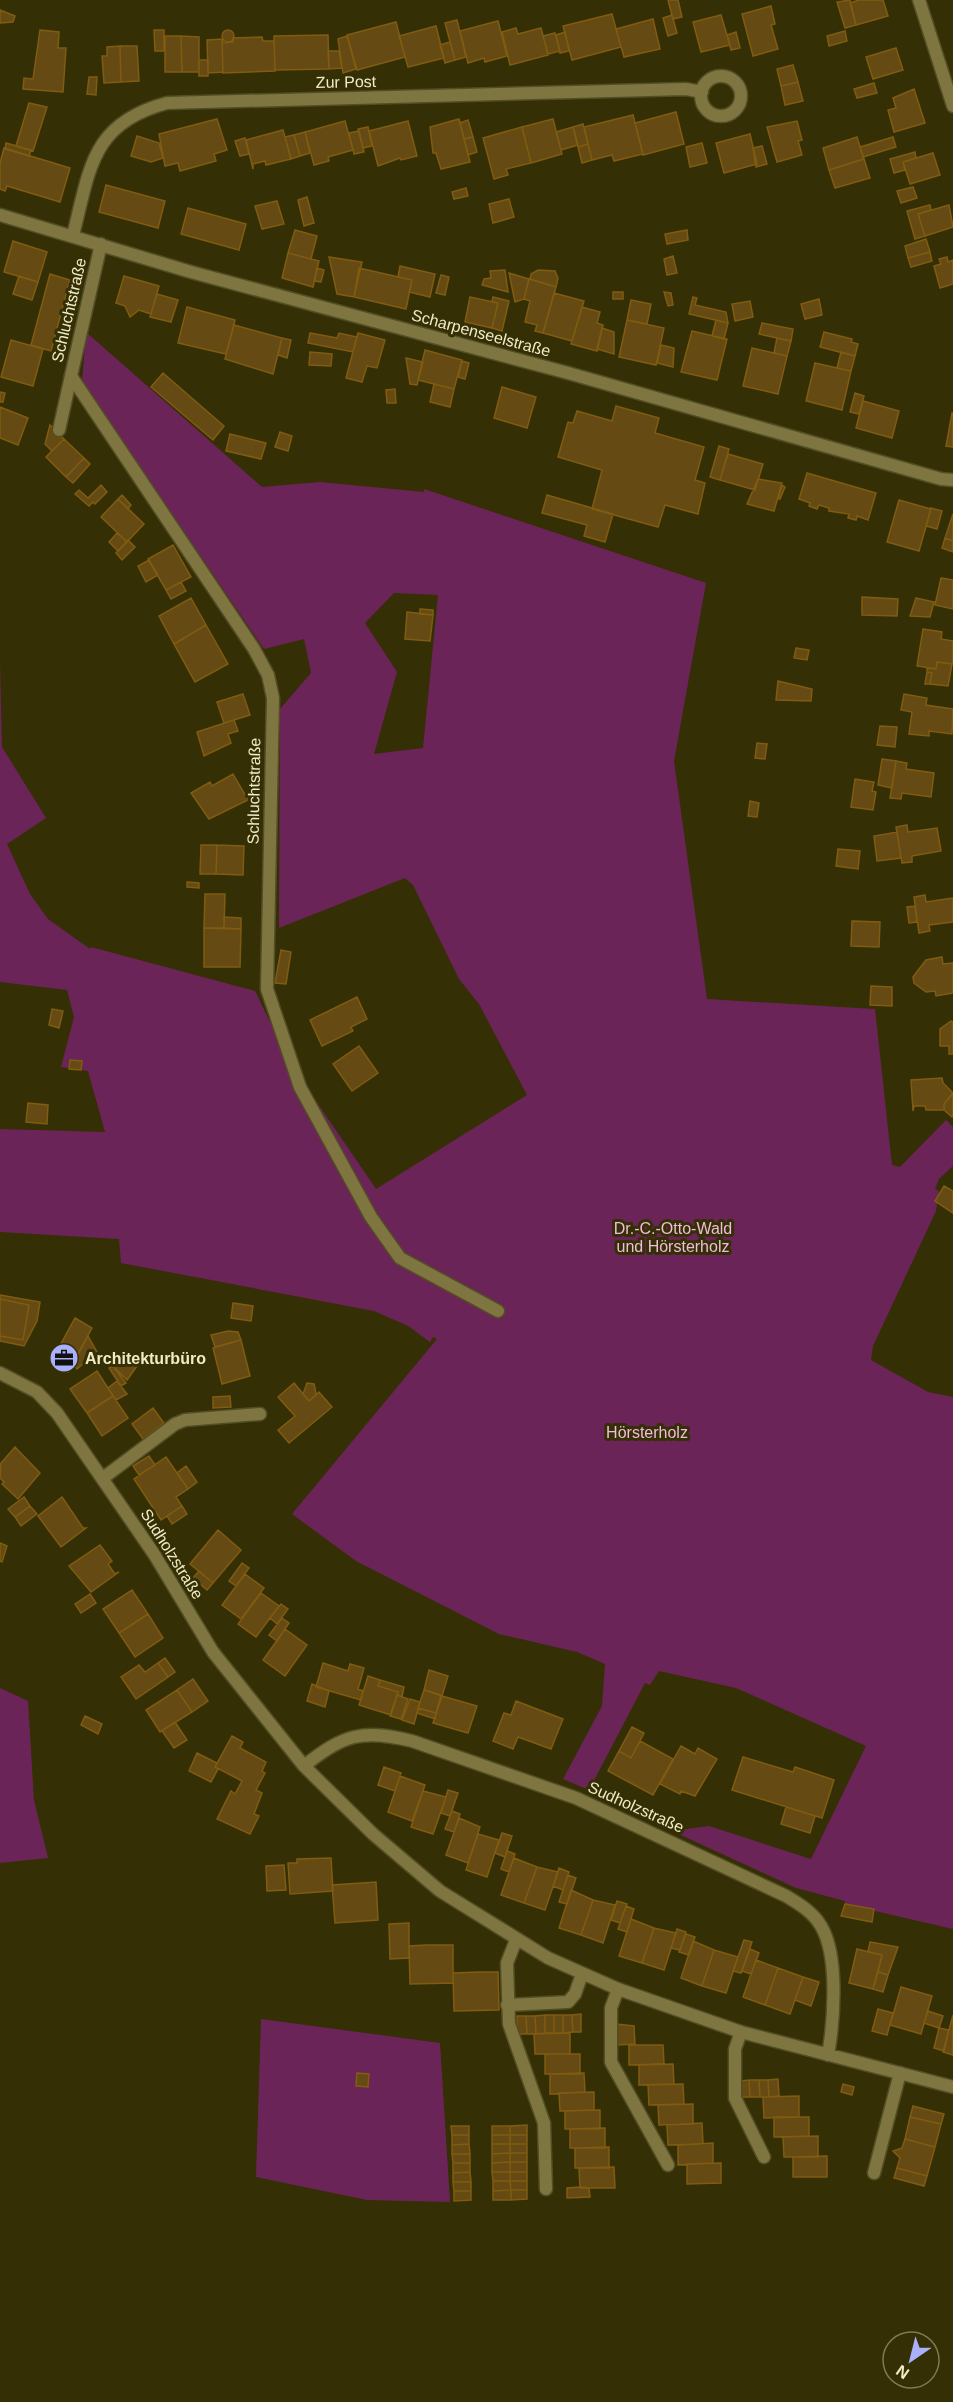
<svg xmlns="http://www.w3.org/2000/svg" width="953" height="2402" font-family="Helvetica,sans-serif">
	<rect width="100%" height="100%" fill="#352f05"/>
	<!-- green -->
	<path fill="#6b2457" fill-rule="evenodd" d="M86,332L262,487L320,482L424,492V489L706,583L674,761L707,999L875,1009L892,1165L900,1167L946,1120L953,1127V1166L939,1179L935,1189L939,1191L936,1211L873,1346L871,1360L928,1392L953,1397V1929L845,1904V1901L796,1888L672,1831L709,1826L811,1859L866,1746L736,1688L659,1671L650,1685L645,1683L589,1790L563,1779L602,1706L605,1664L577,1652L499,1634L356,1561L292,1514L437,1339L433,1337L430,1342L408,1326L374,1311L121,1263L119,1239L0,1232V1129L105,1132L88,1071L61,1067L74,1017L67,990L0,982V662L2,747L46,818L7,844L30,894L48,919L90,949L91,947L255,991L290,1063L376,1189L527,1095L479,1004L459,979L413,885L405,878L279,928L280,709L311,673L304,639L264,649L82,382ZM394,593L438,595L423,748L374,754L397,672L365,623Z
		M0,1688L28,1701L34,1800L48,1858L0,1863Z
		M261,2019L440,2043L450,2202L367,2200L256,2177Z"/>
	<!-- building -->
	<path fill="#654a14" stroke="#805c11" stroke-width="1.5" d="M668,0H678L682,17L673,19Z
		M850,0L856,25L845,28L837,2Z
		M859,0H883L888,16L856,25L850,3Z
		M771,6L775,24L771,25L778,49L753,56L742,14Z
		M0,10L15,16L13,22L0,23Z
		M612,14L621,47L572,60L563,26Z
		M672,15L677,33L668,36L663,18Z
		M721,15L730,45L701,52L693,22Z
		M653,19L660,49L624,57L616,29Z
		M457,20L466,57L455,60L445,23Z
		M498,21L507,56L485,62L484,58L468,63L460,31Z
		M396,22L405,57L357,70L347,35Z
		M436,26L444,58L408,67L399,36Z
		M516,28L518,34L541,28L548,55L510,65L502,32Z
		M222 36a6 6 0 1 1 12 0a6 6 0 1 1-12 0Z
		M40,30L59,32L58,48H66L63,92L23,89L24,78L33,79Z
		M154,30H164V51H155Z
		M845,31L847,41L829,46L827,36Z
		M565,32L569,51L560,53L556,35Z
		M736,32L740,48L731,50L727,35Z
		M555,33L560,51L548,54L543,36Z
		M328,35L329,69L275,70L274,36Z
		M165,36H181L182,72H165Z
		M181,36L199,37V72H182Z
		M347,36L356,69L343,73L338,39Z
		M262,37L263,41H274L275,71L223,73L222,39L223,43L233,42V38Z
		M222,39L223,72L208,73L207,40Z
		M450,42L455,60L445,63L440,45Z
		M120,46H137L139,81L121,82Z
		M120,46L121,82L104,83L102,56H107V47Z
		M896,48L903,70L873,79L866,57Z
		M328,51H339L342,68L329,69Z
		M199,60H208V76H199Z
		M793,65L798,82L781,86L777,69Z
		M89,77H97L96,95L87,94Z
		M798,82L803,101L785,105L781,86Z
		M874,83L877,93L857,98L854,89Z
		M914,89L925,123L894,132L888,110L896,108L893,98Z
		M29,103L47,107L33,151L16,146Z
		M676,112L684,144L643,155L635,123Z
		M633,115L643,154L614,161L612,155L592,160L584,127Z
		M217,119L227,150L214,154L216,161L180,171L178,163L165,166L159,134Z
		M459,119L470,162L441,169L436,153H433L430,127Z
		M553,119L562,154L531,163L522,127Z
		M468,120L473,137L464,139L460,123Z
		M345,121L353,150L328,157L329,161L314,165L305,132Z
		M408,121L417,156L401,160L400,158L378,166L369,131Z
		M797,121L802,140L798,141L802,155L777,162L767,127Z
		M583,124L588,144L578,147L573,127Z
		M368,127L372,146L363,148L358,129Z
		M522,127L531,163L506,169L508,175L494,179L483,138Z
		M573,127L578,145L561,150L556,132Z
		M283,130L291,159L266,165L265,161L253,164V169L246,140Z
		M359,131L364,152L354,154L349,133Z
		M305,132L310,153L300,156L294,135Z
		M750,134L757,164L724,173L716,143Z
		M294,135L300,156L291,159L285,137Z
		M137,136L159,143L163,158L151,162L131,156Z
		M473,137L477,152L468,155L464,139Z
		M857,137L864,159L829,170L823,148Z
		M893,137L896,147L863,157L860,147Z
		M245,138L249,154L240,156L235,141Z
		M6,143L31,150L29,156L5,149Z
		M702,143L707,163L690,167L686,147Z
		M588,144L592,160L582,163L578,147Z
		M762,146L767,164L756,167L753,148Z
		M4,148L70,168L60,202L7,186L5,191L0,189V163Z
		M915,152L916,158L903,162L905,170L894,173L890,159Z
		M933,153L940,175L910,184L903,162Z
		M864,159L870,178L835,188L829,170Z
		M106,185L165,201L158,228L99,212Z
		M913,187L917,198L901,203L897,191Z
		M466,188L468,196L454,199L452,192Z
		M307,197L314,223L304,226L298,200Z
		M509,199L514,217L493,223L489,204Z
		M277,201L284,224L262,229L255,206Z
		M930,205L931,210L918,214L925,236L915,239L907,211Z
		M949,205L953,227L925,236L918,214Z
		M188,208L246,224L239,250L181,234Z
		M295,230L317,236L311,259L288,253Z
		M687,230L688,240L667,244L665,234Z
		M926,239L930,252L908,258L905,246Z
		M13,241L47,252L38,282L4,272Z
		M930,252L932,261L911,267L908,258Z
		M288,253L319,261L313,287L282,278Z
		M673,256L677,273L667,275L664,259Z
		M329,257L362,262L354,297L337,294Z
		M947,257L948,262L953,260V284L940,288L934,266L941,264L939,259Z
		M400,266L435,274L430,297L409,292L412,280L398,277Z
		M317,268L324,270L321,282L314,281Z
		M359,268L412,280L406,309L354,297Z
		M505,270L508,292L482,285L484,279L491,278L490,271Z
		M538,270L555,271L558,278L556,287L530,279L531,274Z
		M509,273L529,279L524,299L515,302Z
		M50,274L70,280L51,351L31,345Z
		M441,275L449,277L445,295L436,293Z
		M19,276L38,282L32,300L13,294Z
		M124,276L159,286L151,314L139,310L130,317L125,306L116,303Z
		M529,279L556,287L543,333L535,331L537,325L525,322L530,301L524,299Z
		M613,292H623V299H613Z
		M664,292L671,293L673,305L668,306Z
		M554,293L584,301L572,341L543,333Z
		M157,294L178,300L171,322L150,317Z
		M470,297L498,303L492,328L465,322Z
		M493,297L509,301L502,331L492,328L498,303L492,302Z
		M693,297L697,298L695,305L726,312L728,323L689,314Z
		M819,299L822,315L805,319L801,304Z
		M631,300L651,304L647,324L627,320Z
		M750,301L753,317L735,321L732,304Z
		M187,307L235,320L226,354L178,343Z
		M582,307L600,312L597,323L603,325L597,351L571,344Z
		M627,320L664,328L656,365L619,357Z
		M716,320L728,323L724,339L712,336Z
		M762,323L793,329L791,341L759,334Z
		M234,325L282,338L273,374L225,359Z
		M602,328L614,332V354L597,349Z
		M692,331L727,339L717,380L681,372Z
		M824,332L852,339L851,342L858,344L855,356L820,347Z
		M310,333L337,338L339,333L357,337L353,352L308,343Z
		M358,333L385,340L377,368L367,366L362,382L346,378Z
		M282,338L291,340L287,358L278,355Z
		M777,338L791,341L787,356L774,353Z
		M11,340L43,349L33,386L1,377Z
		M661,345L674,348L673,367L657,363Z
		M752,348L787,356L778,394L743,386Z
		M425,350L462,360L454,389L418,380Z
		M310,352L332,354L331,366L309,365Z
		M841,352L855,356L851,371L837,368Z
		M406,358L423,362L417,385L410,384Z
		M462,361L469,363L465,379L458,377Z
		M815,363L851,371L842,410L806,401Z
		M163,373L224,426L213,440L151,387Z
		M434,384L454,389L450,407L430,402Z
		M502,387L536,397L527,428L494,418Z
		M395,389L396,403H387L386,390Z
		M0,392L5,393L3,402H0Z
		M855,393L864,396L859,414L850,412Z
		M863,401L899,411L892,438L856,428Z
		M616,406L659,418L655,433L704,447L695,480L705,483L698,514L665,505L658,527L592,509L602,470L558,457L568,422L573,423L577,411L612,421Z
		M0,407L28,418L18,445L0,438Z
		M952,413L953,414V447L946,446Z
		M50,425L64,439L52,451L45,444Z
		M280,432L292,436L288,451L275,447Z
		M230,434L266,443L261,459L226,451Z
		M64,439L84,458L66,477L46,457Z
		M719,446L729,449L720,480L710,477Z
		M728,454L763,464L755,490L720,480Z
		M84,458L90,464L73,483L66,477Z
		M807,473L876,493L868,520L857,516L856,520L848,518L849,514L829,511V508L819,505L817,509L809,506L810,503L799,499Z
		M758,479L782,483L774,511L747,504Z
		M101,485L107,492L95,504L93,502L89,506L75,494L79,490L88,498Z
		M782,485L785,487L780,499H778Z
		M122,495L131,505L128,509L118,499Z
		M547,495L613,514L605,542L584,536L587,525L542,513Z
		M118,499L144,524L127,542L101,517Z
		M899,500L931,509L919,551L887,542Z
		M931,508L942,511L937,529L926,526Z
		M953,514V541L945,538Z
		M117,533L127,542L118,551L109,542Z
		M945,538L953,541V552L942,548Z
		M128,540L135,547L122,560L116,553Z
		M173,545L191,577L166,590L148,559Z
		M149,560L158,575L146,582L138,566Z
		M941,578L953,580V609L935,605Z
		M181,582L186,591L171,599L166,590Z
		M862,597L898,599L897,616L862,615Z
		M191,598L206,625L174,644L159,616Z
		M916,598L934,602L930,617L910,616Z
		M420,609L433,610V615L420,614Z
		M407,612L433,615L430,641L405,639Z
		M206,625L228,664L195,682L174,644Z
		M923,629L942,632L941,639L953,641V664L937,662L936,669L917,666Z
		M796,648L809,650L807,660L794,658Z
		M937,662L952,664L948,686L930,684L932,673L927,672V668L936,669Z
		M927,672L932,673L930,684H925Z
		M778,681L812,689L811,701L776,700Z
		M243,694L250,715L224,723L217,702Z
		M904,694L927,698L926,705L953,709L952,734L929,731V736L909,734L912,712L901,710Z
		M234,720L238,731L228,734L231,743L204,756L197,732Z
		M880,726L897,727L895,747L877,745Z
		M757,743L767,744L765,759L755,758Z
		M882,759L896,761L892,788L878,785Z
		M896,761L907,763L906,769L934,773L931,797L902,793L901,799L890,798Z
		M233,774L248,800L209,819L191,793L210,782L212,786Z
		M855,779L874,782L872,791L876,792L873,810L851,807Z
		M750,801L759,803L757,817L748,816Z
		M907,825L908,832L937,828L941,851L912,856V862L902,863L896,827Z
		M897,832L901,858L877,861L874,836Z
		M201,845H217L216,874H200Z
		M217,845L244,846L243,875L216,874Z
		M838,849L860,851L858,869L836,866Z
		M187,882L199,883V888L187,887Z
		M205,894H225L224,928H204Z
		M925,895L926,902L953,898V922L929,925L930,931L919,933L914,897Z
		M915,906L917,922L909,923L907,907Z
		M224,917L241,918V929L224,928Z
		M852,921L880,922L879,947L851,946Z
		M204,928L241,929L240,967H204Z
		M281,950L291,952L286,984L275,983Z
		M942,957L943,964L953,963V993L936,996L935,991L926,992L914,983L913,977L926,960Z
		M871,986L892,987V1006L870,1005Z
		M357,997L367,1019L351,1027L353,1031L322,1046L310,1020Z
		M52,1009L63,1011L59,1028L49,1025Z
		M951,1021L953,1022V1054H949V1046H940V1029Z
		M359,1046L378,1073L352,1091L333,1064Z
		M70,1060L82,1061L81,1070L69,1069Z
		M942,1078L943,1083L953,1093L944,1104V1110H926L925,1106H914L913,1111L911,1080Z
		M953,1094V1116L952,1117L944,1110V1104Z
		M28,1103L48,1105L47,1124L26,1122Z
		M944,1186L953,1191V1213L935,1201Z
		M0,1295L40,1302L37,1321L24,1346L0,1341V1336L23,1340L29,1305L0,1299Z
		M0,1299L29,1305L23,1340L0,1336Z
		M233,1303L253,1306L251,1321L231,1318Z
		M75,1318L92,1328L68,1372L51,1362Z
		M228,1331L238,1332L241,1340L215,1347L211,1335Z
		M88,1336L97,1352L77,1369L73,1364Z
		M241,1340L250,1376L222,1384L213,1348Z
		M114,1357L137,1366L127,1380L113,1366Z
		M113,1366L119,1374L126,1383L121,1386L109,1368Z
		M97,1371L113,1396L87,1413L70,1389Z
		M117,1381L127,1394L116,1400L108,1388Z
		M294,1383L309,1401L319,1392L332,1407L289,1443L278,1430L295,1416L278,1397Z
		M307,1383L314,1384L315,1388L316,1395L309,1401L303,1394Z
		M113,1396L128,1418L102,1436L87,1413Z
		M230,1396L231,1407L213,1408V1397Z
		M153,1408L164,1423L143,1439L132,1424Z
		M15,1447L40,1473L18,1499L2,1484L4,1482L0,1478L1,1463Z
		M149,1456L155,1465L139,1475L133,1466Z
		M166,1457L188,1489L176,1497L182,1506L161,1520L134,1479Z
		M186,1466L197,1482L188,1489L177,1473Z
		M24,1497L30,1506L15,1517L8,1509Z
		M62,1497L83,1528H86L61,1547L38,1516Z
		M30,1506L37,1514L21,1526L15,1517Z
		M182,1506L187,1514L172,1524L167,1516Z
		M218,1530L241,1550L213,1583L190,1564Z
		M0,1543L7,1546L2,1562L0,1561Z
		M100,1545L112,1561L108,1564L115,1574L119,1572L91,1592L69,1566Z
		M242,1563L249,1568L236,1586L229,1581Z
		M199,1571L213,1583L207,1590L193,1578Z
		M245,1574L264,1588L241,1619L222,1605Z
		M132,1590L148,1614L119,1633L103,1609Z
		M261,1593L279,1606L256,1637L238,1624Z
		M90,1594L96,1603L81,1613L75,1604Z
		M281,1604L288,1609L277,1624L270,1618Z
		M148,1614L163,1638L135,1657L119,1633Z
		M282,1618L289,1623L277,1641L269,1635Z
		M285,1629L307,1645L285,1676L263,1660Z
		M165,1658L175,1672L168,1677L158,1663Z
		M158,1663L168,1677L136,1699L121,1677L139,1665L145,1672Z
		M323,1663L348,1671L350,1664L364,1668L358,1689L363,1691L361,1700L316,1687Z
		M429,1670L448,1676L442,1696L424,1690Z
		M368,1676L380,1680L378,1686L398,1692L391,1715L359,1705Z
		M193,1679L208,1701L192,1712L177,1690Z
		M380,1680L404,1687L402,1697L397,1695L398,1692L378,1686Z
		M312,1684L329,1691L325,1707L307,1701Z
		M177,1690L192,1712L160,1732L146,1710Z
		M424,1690L441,1695L436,1713L418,1708Z
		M397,1695L408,1699L401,1719L390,1716Z
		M442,1696L477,1706L468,1733L433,1723Z
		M410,1699L420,1702L414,1724L402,1720Z
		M516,1701L563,1719L551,1749L518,1737L513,1749L493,1741L504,1713L511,1715Z
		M418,1708L436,1713L435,1719L417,1713Z
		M85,1716L102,1724L98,1734L81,1725Z
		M175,1722L187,1740L174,1748L162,1731Z
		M632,1727L644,1733L631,1758L619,1751Z
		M232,1736L243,1742L240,1748L266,1762L262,1771L265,1773L256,1790L262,1793L254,1814L259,1816L250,1834L217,1819L231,1791L235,1794L242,1781L215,1767Z
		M640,1741L673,1759L653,1795L608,1771L619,1751L631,1758Z
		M681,1746L695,1754L698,1748L717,1759L695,1796L681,1791L680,1794L660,1784Z
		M197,1753L217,1763L215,1767L218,1769L211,1782L189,1771Z
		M743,1757L793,1772L795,1767L834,1780L822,1818L732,1790Z
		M384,1767L401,1773L395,1791L378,1785Z
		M400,1776L425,1785L412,1821L388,1812Z
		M448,1790L458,1793L450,1816L441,1813Z
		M423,1791L446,1797L433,1834L411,1827Z
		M786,1807L815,1816L810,1833L781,1824Z
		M452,1811L460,1814L454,1832L445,1829Z
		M459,1818L480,1827L468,1863L446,1855Z
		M502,1833L512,1836L505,1857L495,1853Z
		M478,1834L499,1840L487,1877L466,1870Z
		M507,1851L515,1854L509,1872L501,1869Z
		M331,1858L333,1891L290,1894L288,1863H297V1859Z
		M514,1858L537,1867L524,1903L501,1895Z
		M284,1865L286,1890L267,1891L266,1866Z
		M537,1867L558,1872L545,1910L524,1903Z
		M559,1868L569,1872L563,1890L553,1886Z
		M568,1875L576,1878L567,1904L559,1902Z
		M376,1882L378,1920L335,1923L332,1885Z
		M571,1890L593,1900L581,1935L559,1928Z
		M593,1900L615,1905L603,1943L581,1935Z
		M617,1901L627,1904L620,1923L611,1920Z
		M845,1904L874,1909L872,1922L841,1916Z
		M626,1906L634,1909L627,1932L618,1929Z
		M631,1919L654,1928L642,1963L619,1956Z
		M409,1923V1958L390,1959L389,1924Z
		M654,1928L676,1933L664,1970L642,1963Z
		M677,1929L686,1932L680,1950L671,1948Z
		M686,1934L695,1937L689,1955L679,1952Z
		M744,1940L752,1942L741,1973L733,1971Z
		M693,1941L714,1950L702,1986L681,1978Z
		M870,1942L898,1947L888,1975L878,1972L882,1955L868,1952Z
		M427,1945H453V1983L410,1984L409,1946Z
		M750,1949L759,1953L751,1974L742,1971Z
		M857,1949L882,1955L873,1989L849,1983Z
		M714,1950L738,1957L726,1993L702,1986Z
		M756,1960L778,1968L765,2005L743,1997Z
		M778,1968L803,1977L790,2014L765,2005Z
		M480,1972H498L499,2010L454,2011L453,1973Z
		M878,1972L888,1975L883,1992L873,1989Z
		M803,1977L819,1982L811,2006L795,2000Z
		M901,1987L932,1996L921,2034L890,2025Z
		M878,2009L893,2013L887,2035L872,2031Z
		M928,2011L943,2016L939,2028L924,2023Z
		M581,2014V2032H573L572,2015Z
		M545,2015V2033L536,2034L535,2016Z
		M545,2015H554V2033H545Z
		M554,2015H563V2033H554Z
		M563,2015H572L573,2032L563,2033Z
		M953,2015V2055L943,2052Z
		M517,2016H526L527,2034H517Z
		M526,2016H535L536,2034H527Z
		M616,2024L634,2026L635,2044L616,2045Z
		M939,2028L949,2030L944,2051L934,2048Z
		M570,2033V2054H535L534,2034Z
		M629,2045H663L664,2064L629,2065Z
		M545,2054H580V2074H545Z
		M673,2064L674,2084L639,2085V2065Z
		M357,2073L369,2074L368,2087L356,2086Z
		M584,2073L585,2092L550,2094V2074Z
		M778,2079L779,2096L769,2097L768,2080Z
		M749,2080H759L760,2097H750Z
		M749,2080L750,2097H740V2081Z
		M759,2080H768L769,2097H760Z
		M683,2084L684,2104L649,2105L648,2085Z
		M843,2084L854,2087L852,2095L841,2092Z
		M594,2092V2110L560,2111L559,2093Z
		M799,2096V2117L764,2118L763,2097Z
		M693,2104V2124L659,2125L658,2105Z
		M913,2106L944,2114L941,2124L910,2117Z
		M600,2110V2129H565V2111Z
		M774,2117H809V2136L774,2137Z
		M910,2117L941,2124L935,2147L905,2139Z
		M702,2123L703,2144L668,2145L667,2125Z
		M527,2125V2135H510V2126Z
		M451,2126H469V2135H452Z
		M492,2126H510V2135H492Z
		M605,2128V2148H570V2129Z
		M452,2135H469V2144L452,2145Z
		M492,2135H510V2144H492Z
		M510,2135H527V2144H510Z
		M818,2136V2157H784L783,2137Z
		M905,2139L935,2147L927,2176L897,2168L900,2158L893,2151L902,2148Z
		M713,2143V2163L678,2165V2145Z
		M469,2144L470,2154H452V2145Z
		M492,2144H510V2153L492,2154Z
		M510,2144H527V2153H510Z
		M609,2147V2168H575V2148Z
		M510,2153V2162L492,2163V2154Z
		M510,2153H527V2162H510Z
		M452,2154H470V2163H453Z
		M827,2156V2177H793V2157Z
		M510,2162V2172H492V2163Z
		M510,2162H527V2172H510Z
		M453,2163H470V2172L453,2173Z
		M721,2163V2183L687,2184V2164Z
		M614,2167L615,2188H580L579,2168Z
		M897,2168L927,2176L924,2186L894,2178Z
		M470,2172L471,2182H453V2173Z
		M492,2172H510V2181H493Z
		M510,2172H527V2181H510Z
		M493,2181H510L511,2190L493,2191Z
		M510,2181H527V2190H511Z
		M453,2182H471V2191H454Z
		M580,2187L589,2188L590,2197L567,2198V2188Z
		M511,2190V2200H493V2191Z
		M511,2190H527V2199L511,2200Z
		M454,2191H471V2200L454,2201Z"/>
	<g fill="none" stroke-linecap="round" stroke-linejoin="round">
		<!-- service casing -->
		<g stroke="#534d24" stroke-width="15">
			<path id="service" d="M59,430L71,376
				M103,1478L175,1424L185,1420L260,1414
				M516,1940L507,1963L509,2024L544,2123L546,2189
				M618,1989L611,2008V2062L668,2165
				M507,2005L568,2002L575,1994L582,1974
				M741,2032L735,2049V2098L764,2157
				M874,2173L900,2073"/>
		</g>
		<!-- minor casing -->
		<g stroke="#534d24" stroke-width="15">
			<path id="minor" d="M919,0L953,106
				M701 96a20 20 0 1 1 40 0a20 20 0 1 1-40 0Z
				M0,215L191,272L568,373L941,479L953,480
				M73,235C90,169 91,123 167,103L686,89L702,92
				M101,244L71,376L254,649L268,675L273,698L267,989L300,1087L371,1217L400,1258L498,1311
				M0,1373L37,1392L57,1413L154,1554L213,1652L304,1766L373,1834L440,1891L548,1958L618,1989L741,2032L953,2087
				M304,1766C344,1734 362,1729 412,1741L576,1798L786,1896C799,1904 813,1912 821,1926C839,1956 834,2021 828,2055"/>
		</g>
		<!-- service -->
		<use href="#service" stroke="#7e7541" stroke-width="12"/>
		<!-- minor -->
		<use href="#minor" stroke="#7e7541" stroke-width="12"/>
	</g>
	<!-- icons -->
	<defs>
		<g id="office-disc" transform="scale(1.5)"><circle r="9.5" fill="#aab0fb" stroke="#352f05"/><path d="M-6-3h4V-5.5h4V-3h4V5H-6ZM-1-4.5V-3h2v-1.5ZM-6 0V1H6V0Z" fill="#111"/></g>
	</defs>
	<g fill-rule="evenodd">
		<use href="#office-disc" x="64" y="1358"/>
	</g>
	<g text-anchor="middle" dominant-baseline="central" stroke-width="6" stroke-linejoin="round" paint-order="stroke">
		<!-- street labels -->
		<g font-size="16" fill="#f1ebc6" stroke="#352f05">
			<text transform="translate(346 82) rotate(-1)">Zur Post</text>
			<text transform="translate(69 310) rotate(-77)">Schluchtstraße</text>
			<text transform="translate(481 333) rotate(15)">Scharpenseelstraße</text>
			<text transform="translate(254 791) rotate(-89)">Schluchtstraße</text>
			<text transform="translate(172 1554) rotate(58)">Sudholzstraße</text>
			<text transform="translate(636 1807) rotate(24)">Sudholzstraße</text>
		</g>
		<!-- park labels -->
		<g font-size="16" fill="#f1bbdd" stroke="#352f05">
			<text x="673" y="1228">Dr.-C.-Otto-Wald<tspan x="673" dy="18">und Hörsterholz</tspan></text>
			<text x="647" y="1432">Hörsterholz</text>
		</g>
		<!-- poi labels -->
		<g font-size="16" font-weight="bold" fill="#f1ebc6" stroke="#352f05" text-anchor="start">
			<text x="85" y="1358">Architekturbüro</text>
		</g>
	</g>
	<!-- north arrow -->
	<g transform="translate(911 2360) rotate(215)"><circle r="28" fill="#352f05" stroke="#807a52" stroke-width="1.5"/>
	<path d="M0-4.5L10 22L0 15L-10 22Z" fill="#aab0fb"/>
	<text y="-9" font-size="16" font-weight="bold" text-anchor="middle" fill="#f1ebc6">N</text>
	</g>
</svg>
